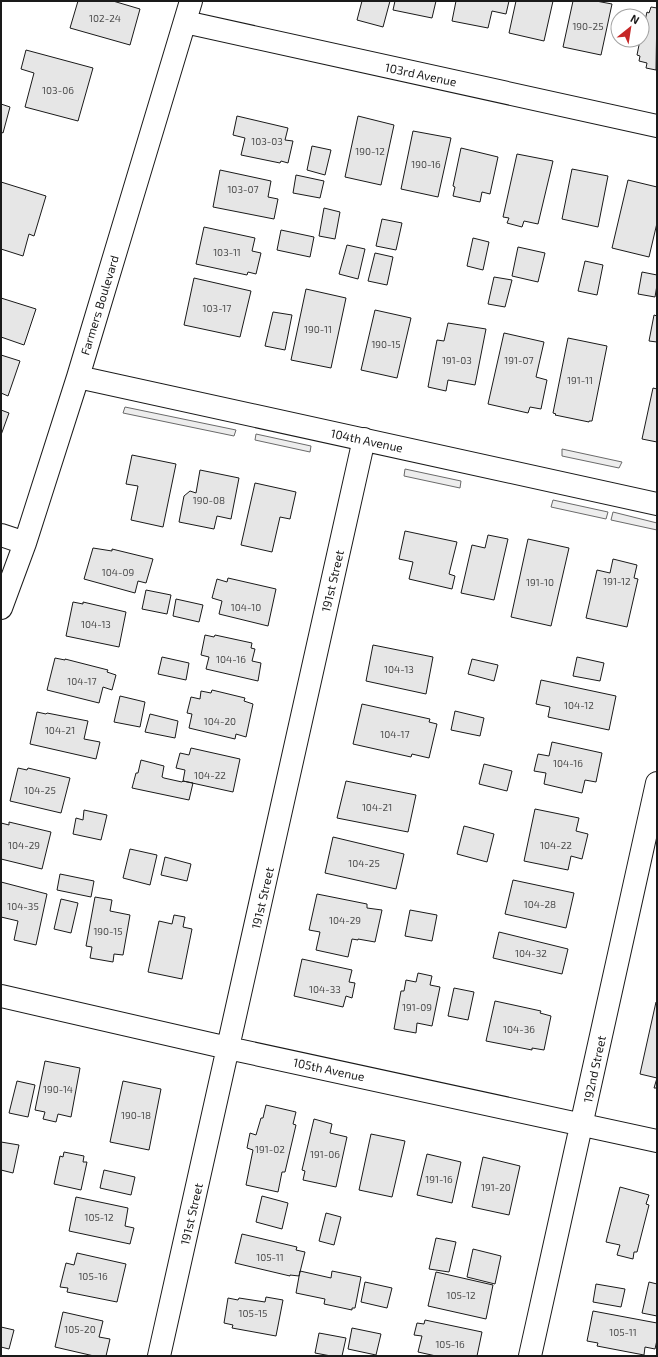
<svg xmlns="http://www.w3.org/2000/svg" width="658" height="1357" font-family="'Exo 2',sans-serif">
	<rect width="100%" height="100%" fill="#fff"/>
	<!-- built -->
	<path fill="#ededed" stroke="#6a6a6a" d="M125,407L236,430L234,436L123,413Z
		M256,434L311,446L310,452L255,440Z
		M562,449L622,462L619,468L562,456Z
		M405,469L461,481L460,488L404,476Z
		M553,500L608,512L606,519L551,507Z
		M613,512L657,523V530L611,520Z"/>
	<!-- building -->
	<path fill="#e6e6e6" stroke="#1a1a1a" d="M78,1H113L140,9L130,45L70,28Z
		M362,1H390L383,27L357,20Z
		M395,1H436L432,18L393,10Z
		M456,1H509L506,14L492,11L488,28L452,21Z
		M516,1H553L544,41L509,33Z
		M573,1H596L612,4L601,55L563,47Z
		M651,7L657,8L656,70L646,68L647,63L639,61L640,56L637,55L640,40H642V33L647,12L649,13Z
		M26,50L93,68L78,121L25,107L34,73L21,69Z
		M1,104L10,107L3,133L1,132Z
		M237,116L288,128L285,140L293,141L288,163L281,161L280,163L241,155L245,138L233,135Z
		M358,116L394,125L381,185L345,177Z
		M413,131L451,138L438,197L401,189Z
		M312,146L331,150L325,175L307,170Z
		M461,148L498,157L490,194L482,192L480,202L453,196L455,187L453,186Z
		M517,154L553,161L538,224L524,221L522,227L507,223L509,218L503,217Z
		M572,169L608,176L598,227L562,219Z
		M220,170L271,181L268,197L278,199L274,219L213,207Z
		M296,175L324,181L320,198L293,193Z
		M628,180L657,187V223L649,257L612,248Z
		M1,182L46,196L34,236L29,234L23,256L1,249Z
		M324,208L340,212L335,239L319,236Z
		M382,219L402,223L396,250L376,246Z
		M204,227L255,238L252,251L261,253L256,274L248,272L247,275L196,264Z
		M281,230L314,237L310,257L277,250Z
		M473,238L489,242L483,270L467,266Z
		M347,245L365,249L358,279L339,274Z
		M518,247L545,253L538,282L512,276Z
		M375,253L393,257L387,285L368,281Z
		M585,261L603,265L597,295L578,291Z
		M642,272L657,275V285L655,297L638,294Z
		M494,277L512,280L505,307L488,304Z
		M194,278L251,291L240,337L184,325Z
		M306,289L346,298L331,368L291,360Z
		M1,298L36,309L24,345L1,337Z
		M375,310L411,318L397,378L361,370Z
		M273,312L292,315L285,350L265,346Z
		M654,315L657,316V342L649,341Z
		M448,323L486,329L475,385L448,380L446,391L428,387L437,340L444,341Z
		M504,333L544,342L536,377L547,380L541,409L530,407L528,413L488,404Z
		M568,338L607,346L592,421H589V422L555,415L556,414L553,413Z
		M1,355L20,361L8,396L1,393Z
		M653,388L657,389V442L642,439Z
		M1,410L9,413L1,435Z
		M132,455L176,464L163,527L131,520L138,486L126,484Z
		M200,470L239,478L231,519L217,516L214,529L179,522L184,496L190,491L196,493Z
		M255,483L296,492L290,519L280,517L272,552L241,545Z
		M405,531L457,542L449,574L455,576L452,589L409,579L413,562L399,559Z
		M488,535L508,539L494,600L461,593L472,545L485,548Z
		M528,539L569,548L551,626L511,617Z
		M93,548L112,551V549L153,559L146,583L138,581L135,593L84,579Z
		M613,559L637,565L634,578L638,579L627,627L586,618L597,570L610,573Z
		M228,578L276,589L268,626L219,614L222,601L212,598L217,579L227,582Z
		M146,590L171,595L167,614L142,609Z
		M176,599L203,605L199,622L173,616Z
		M73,602L83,604V602L126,612L119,647L66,636Z
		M205,635L214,637L215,635L252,643L251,648L255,649L252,661L261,663L258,681L206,669L209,657L201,655Z
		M373,645L433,657L426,694L366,681Z
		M162,657L189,663L186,680L158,674Z
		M577,657L604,663L600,681L573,676Z
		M55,658L65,660V659L108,670L107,672L116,675L112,690L103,687L99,703L47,690Z
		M472,659L498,665L494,681L468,674Z
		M541,680L616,696L609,730L548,717L550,707L536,704Z
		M212,690L245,698L244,701L253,704L246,737L236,734L235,739L189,728L192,714L187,713L191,697L200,699L201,691L211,693Z
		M120,696L145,702L140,727L114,722Z
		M362,704L430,719L429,722L437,724L429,758L412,754L411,757L353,744Z
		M455,711L484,718L480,736L451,730Z
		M37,712L46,714L47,713L88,721L84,739L100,742L96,759L30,744Z
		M150,714L178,721L175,738L145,732Z
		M552,742L602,753L596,782L585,780L582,793L544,784L546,773L534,771L538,754L549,756Z
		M191,748L240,759L233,792L183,781L185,770L176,768L180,753L189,755Z
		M141,760L164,766L162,777L164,778L182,782L183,781L193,783L189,800L132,788L136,773H138Z
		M484,764L512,771L507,791L479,784Z
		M18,768L27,770L28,768L70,778L61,813L10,801Z
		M346,781L416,795L408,832L337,818Z
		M535,809L579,818L576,831L588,834L582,859L571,856L568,870L524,861Z
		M84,810L107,815L101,840L73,834L76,818L83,820Z
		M9,822L51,832L42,869L1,859V823L9,825Z
		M464,826L494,834L487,862L457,854Z
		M333,837L404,854L396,889L325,873Z
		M130,849L157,855L150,885L123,878Z
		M165,857L191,864L187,881L161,875Z
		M60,874L94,881L91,897L57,890Z
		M513,880L574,893L566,928L505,914Z
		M1,882L47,894L36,945L14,940L18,921L1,917Z
		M317,894L367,904V908L382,910L375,942L358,939V940L352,939L348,957L316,950L320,932L309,930Z
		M95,897L112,900L110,911L130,915L123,955L114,954L113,962L90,958L92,947L86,946Z
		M61,899L78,903L71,933L54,929Z
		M410,910L437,915L432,941L405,936Z
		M174,915L185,917L183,927L192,929L182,979L148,972L159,921L172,924Z
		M499,932L568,949L562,974L493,958Z
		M302,959L352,970L349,982L355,983L352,998L346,996L343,1007L294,996Z
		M418,973L432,976L430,985L440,987L432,1026L417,1023L416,1033L394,1029L401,991H404L406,980L416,982Z
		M454,988L474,992L468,1020L448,1016Z
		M495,1001L541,1011L540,1013L551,1016L544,1050L532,1048V1050L486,1041Z
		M656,1002L657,1003V1088H654L657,1078L640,1074Z
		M45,1061L80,1068L71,1117L58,1114L56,1122L43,1119L45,1112L35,1110Z
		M17,1081L35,1085L28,1117L9,1113Z
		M123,1081L161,1089L149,1150L110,1142Z
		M266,1105L296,1112L293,1124L296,1125L285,1172H282L278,1192L246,1185L253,1150L247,1148L250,1133L256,1135L261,1118H263Z
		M314,1119L332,1124L330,1133L347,1137L336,1187L303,1180L305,1171L302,1170Z
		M371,1134L405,1141L392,1197L359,1190Z
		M1,1142L19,1145L13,1173L1,1170Z
		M64,1152L84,1156L83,1162H87L81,1190L54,1184L60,1156L63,1157Z
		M427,1154L461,1162L452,1203L417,1195Z
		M483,1157L520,1166L509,1215L472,1207Z
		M104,1170L135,1177L131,1195L100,1188Z
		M620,1187L649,1195L646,1204L649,1205L637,1252H634L633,1259L617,1255L620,1245L606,1242Z
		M262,1196L288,1203L282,1229L256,1222Z
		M76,1197L128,1208L125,1226L134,1228L130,1244L69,1231Z
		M326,1213L341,1217L334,1245L319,1241Z
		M242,1234L297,1247L296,1250L305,1252L299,1276L290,1275V1276L235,1263Z
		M436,1238L456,1242L449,1272L429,1269Z
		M473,1249L501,1256L495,1284L467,1277Z
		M77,1253L126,1264L117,1302L67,1292L68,1288L60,1287L66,1263L74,1265Z
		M300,1271L331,1278L332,1271L361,1277L355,1308H352V1310L324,1304L325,1299L296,1293Z
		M436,1272L493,1285L486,1319L428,1306Z
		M365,1282L392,1288L387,1308L361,1302Z
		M649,1282L657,1284V1316L642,1313Z
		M596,1284L625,1289L621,1307L593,1302Z
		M266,1297L283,1300L276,1336L232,1328L233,1325L224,1323L228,1298L238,1300L239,1298L265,1302Z
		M593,1311L657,1323V1340L655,1349L645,1347L644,1355L597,1346L598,1343L587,1341Z
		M63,1312L103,1321L99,1337L110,1339L106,1356H94L55,1347Z
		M425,1320L482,1332L477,1356H436L418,1352L422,1336L414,1335L417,1323L424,1324Z
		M1,1327L14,1330L9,1349L1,1347Z
		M352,1328L381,1334L376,1355L348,1349Z
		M319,1333L346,1338L342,1356H331L315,1353Z"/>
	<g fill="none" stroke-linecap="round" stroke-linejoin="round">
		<!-- minor casing -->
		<g stroke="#1a1a1a" stroke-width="24">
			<path id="minor" d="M185,22L657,126
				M78,377L657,504
				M1,535L25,543
				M1,608L25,543L78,377L191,1
				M1,996L228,1048L657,1141
				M159,1356L364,439
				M530,1356L657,783"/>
		</g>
		<!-- minor -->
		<use href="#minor" stroke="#fff" stroke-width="22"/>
	</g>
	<g text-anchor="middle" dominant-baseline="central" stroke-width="3" stroke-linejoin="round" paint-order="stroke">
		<!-- number labels -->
		<g font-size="10" fill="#4d4d4d">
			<text x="105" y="18">102-24</text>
			<text x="588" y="26">190-25</text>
			<text x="58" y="90">103-06</text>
			<text x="267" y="141">103-03</text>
			<text x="370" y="151">190-12</text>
			<text x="426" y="164">190-16</text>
			<text x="243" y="189">103-07</text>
			<text x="227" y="252">103-11</text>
			<text x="217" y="308">103-17</text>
			<text x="318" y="329">190-11</text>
			<text x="386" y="344">190-15</text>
			<text x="457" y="360">191-03</text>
			<text x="519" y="360">191-07</text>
			<text x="580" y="380">191-11</text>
			<text x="209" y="500">190-08</text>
			<text x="118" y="572">104-09</text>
			<text x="617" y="581">191-12</text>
			<text x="540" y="582">191-10</text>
			<text x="246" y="607">104-10</text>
			<text x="96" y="624">104-13</text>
			<text x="231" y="659">104-16</text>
			<text x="399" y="669">104-13</text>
			<text x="82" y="681">104-17</text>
			<text x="579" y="705">104-12</text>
			<text x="220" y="721">104-20</text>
			<text x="60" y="730">104-21</text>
			<text x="395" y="734">104-17</text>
			<text x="568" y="763">104-16</text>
			<text x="210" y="775">104-22</text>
			<text x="40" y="790">104-25</text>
			<text x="377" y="807">104-21</text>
			<text x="24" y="845">104-29</text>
			<text x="556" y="845">104-22</text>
			<text x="364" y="863">104-25</text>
			<text x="540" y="904">104-28</text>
			<text x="23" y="906">104-35</text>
			<text x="345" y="920">104-29</text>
			<text x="108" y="931">190-15</text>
			<text x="531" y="953">104-32</text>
			<text x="325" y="989">104-33</text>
			<text x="417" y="1007">191-09</text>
			<text x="519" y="1029">104-36</text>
			<text x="58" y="1089">190-14</text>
			<text x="136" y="1115">190-18</text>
			<text x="270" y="1149">191-02</text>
			<text x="325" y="1154">191-06</text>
			<text x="439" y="1179">191-16</text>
			<text x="496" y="1187">191-20</text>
			<text x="99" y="1217">105-12</text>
			<text x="270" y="1257">105-11</text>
			<text x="93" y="1276">105-16</text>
			<text x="461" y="1295">105-12</text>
			<text x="253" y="1313">105-15</text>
			<text x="80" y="1329">105-20</text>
			<text x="623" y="1332">105-11</text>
			<text x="450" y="1344">105-16</text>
		</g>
		<!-- street labels -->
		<g font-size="12" fill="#1a1a1a" stroke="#fff">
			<text transform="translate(421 74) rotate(12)">103rd Avenue</text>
			<text transform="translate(99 305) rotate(-73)">Farmers Boulevard</text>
			<text transform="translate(367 440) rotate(12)">104th Avenue</text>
			<text transform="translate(332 581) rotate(-77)">191st Street</text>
			<text transform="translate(262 898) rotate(-77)">191st Street</text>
			<text transform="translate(329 1069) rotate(12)">105th Avenue</text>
			<text transform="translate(594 1069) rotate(-78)">192nd Street</text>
			<text transform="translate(191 1214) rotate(-77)">191st Street</text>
		</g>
	</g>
	<!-- border -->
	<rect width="658" height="1357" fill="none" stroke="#1a1a1a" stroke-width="4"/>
	<!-- north arrow -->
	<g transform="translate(630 28) rotate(30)"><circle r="19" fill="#ffffff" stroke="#a3a3a3"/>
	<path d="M0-3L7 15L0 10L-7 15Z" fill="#c62828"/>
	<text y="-6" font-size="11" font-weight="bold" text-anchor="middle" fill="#1a1a1a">N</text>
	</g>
</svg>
